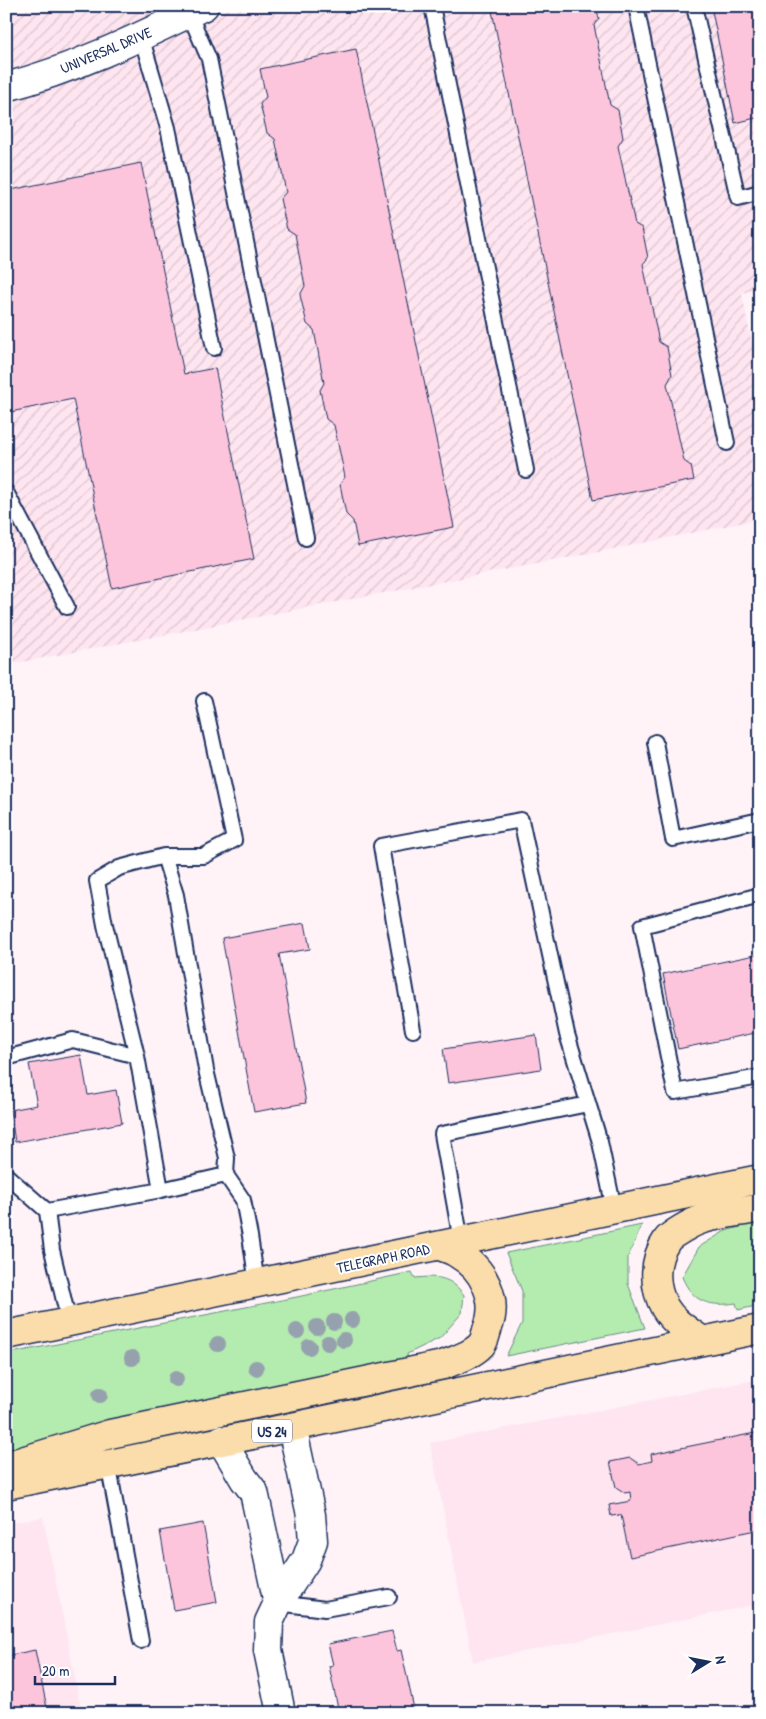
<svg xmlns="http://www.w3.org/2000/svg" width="766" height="1719" font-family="'Patrick Hand',sans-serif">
	<defs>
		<pattern id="industrial-furrows" width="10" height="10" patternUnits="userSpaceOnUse" patternTransform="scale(1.25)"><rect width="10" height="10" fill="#fee5f0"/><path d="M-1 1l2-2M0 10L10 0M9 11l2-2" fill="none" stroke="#d9c5d0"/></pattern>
	</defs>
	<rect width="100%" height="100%" fill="#fff3f8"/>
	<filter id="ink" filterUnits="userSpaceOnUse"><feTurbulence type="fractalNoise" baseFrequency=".02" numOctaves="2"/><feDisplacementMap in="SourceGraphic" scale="10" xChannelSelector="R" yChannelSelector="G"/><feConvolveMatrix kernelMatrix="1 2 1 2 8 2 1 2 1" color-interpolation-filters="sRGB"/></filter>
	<g filter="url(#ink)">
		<!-- built -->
		<path fill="#fee5f0" d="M760,1379V1604L473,1662L430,1443Z
			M43,1517L82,1713H6V1524Z"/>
		<!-- industrial -->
		<path fill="url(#industrial-furrows)" d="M6,6H760V289L742,293L760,386V519L609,550L6,665Z"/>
		<!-- green -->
		<path fill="#b4ebae" stroke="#688d86" d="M760,1216V1305L738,1310L736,1303C710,1307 693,1303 682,1277L699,1247L725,1231L740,1227L739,1221Z
			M642,1225L628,1257V1284L645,1328L506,1356L522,1323V1291L506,1253Z
			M412,1272L415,1278C437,1276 450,1276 464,1295L462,1313L440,1338L407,1354L408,1361L97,1425L6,1450V1354L297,1297Z"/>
		<!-- building -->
		<path fill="#fdc5dc" stroke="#1b2f5e" d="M491,6H596L599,19L594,25L610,105L618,110L623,138L618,146L635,224L642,228L648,258L643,264L659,342L667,347L672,375L667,384L684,461L691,466L694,480L593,500Z
			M711,6H760V117L735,123Z
			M356,49L454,527L358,546L353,521L346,514L340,484L345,477L334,425L326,419L320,390L324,383L314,330L307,324L300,295L305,286L295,234L287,229L280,199L286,192L275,139L267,133L260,104L266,97L260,69Z
			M141,163L184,374L215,368L254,559L112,588L73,399L6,413V191Z
			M305,923L310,949L279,954L306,1103L254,1112L222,938Z
			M760,954V1032L678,1049L663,974Z
			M536,1035L541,1069L448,1083L443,1049Z
			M81,1055L88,1095L116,1090L122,1123L15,1142L10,1110L37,1105L29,1064Z
			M760,1432V1529L630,1557L621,1515L611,1516L609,1505L631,1501L630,1492L625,1493L616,1487L610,1462L630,1458L639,1464L652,1461L651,1454Z
			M203,1523L217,1602L174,1610L160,1531Z
			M392,1631L397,1651L401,1650L415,1713H339L329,1666L333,1665L328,1644Z
			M35,1650L48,1713H6V1656Z
			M710,1708L711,1713H683Z"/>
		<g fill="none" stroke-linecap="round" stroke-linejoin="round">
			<!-- service casing -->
			<g stroke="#1b2f5e" stroke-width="18">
				<path id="service" d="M432,6L526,470
					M636,6L727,443
					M694,6L738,198L760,192
					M189,13L209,59L306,538
					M141,36L168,128L214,348
					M6,492L67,607
					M655,742L673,839L760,820
					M760,895L642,926L675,1092L760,1077
					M413,1030L381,846L521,820L567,1034L600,1142L614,1209
					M137,1056L105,925L97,881L119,868L164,856H204L234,840L204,701
					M6,1058L73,1040L137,1056L161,1190L47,1211
					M6,1175L47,1211L52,1250L69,1322
					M226,1175L243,1200L250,1236L257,1284
					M161,1190L226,1175L227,1158L206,1070L176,895L164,856
					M461,1241L442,1134L588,1104
					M108,1463L141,1641
					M278,1603L325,1609L389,1597"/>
			</g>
			<!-- minor casing -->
			<g stroke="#1b2f5e" stroke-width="31">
				<path id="minor" d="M6,87C75,69 140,37 204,6
					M221,1440L244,1479L254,1492L278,1603
					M281,1713L268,1650L269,1622L278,1603L306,1560L313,1541L311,1515L292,1427"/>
			</g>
			<!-- primary casing -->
			<g stroke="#1b2f5e" stroke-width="31">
				<path id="primary" d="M6,1335L760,1179
					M702,1341C689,1331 674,1323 665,1308C653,1287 653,1260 667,1240C670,1235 693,1222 700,1220C717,1214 742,1212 760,1208
					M6,1466L110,1434L443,1365C455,1360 472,1355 481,1345C485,1341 486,1332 488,1327C499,1299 483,1268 458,1254C453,1250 446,1248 440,1246
					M6,1485L292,1427L760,1329"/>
			</g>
			<!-- service -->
			<use href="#service" stroke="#fff" stroke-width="14"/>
			<!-- minor -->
			<use href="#minor" stroke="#fff" stroke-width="28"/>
			<!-- primary -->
			<use href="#primary" stroke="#fbddab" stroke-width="28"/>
		</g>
		<!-- trees -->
		<g fill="#96a1ae">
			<circle cx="352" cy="1320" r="8"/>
			<circle cx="334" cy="1322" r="8"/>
			<circle cx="317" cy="1327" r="8"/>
			<circle cx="297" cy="1331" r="8"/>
			<circle cx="344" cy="1340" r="8"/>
			<circle cx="328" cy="1343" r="8"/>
			<circle cx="218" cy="1344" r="8"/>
			<circle cx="309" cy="1347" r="8"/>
			<circle cx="132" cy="1358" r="8"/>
			<circle cx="256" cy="1368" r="8"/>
			<circle cx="176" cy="1379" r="8"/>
			<circle cx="100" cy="1395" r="8"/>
		</g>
	</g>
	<g text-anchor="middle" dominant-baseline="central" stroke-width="4" stroke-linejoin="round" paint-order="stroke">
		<!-- shield labels -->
		<rect fill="#fff" stroke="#5f6d8e" stroke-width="1" x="252" y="1419.5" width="40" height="23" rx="4"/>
		<g font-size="14" font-weight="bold" fill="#1b2f5e">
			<text x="272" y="1431">US 24</text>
		</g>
		<!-- street labels -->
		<g font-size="15" fill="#1b2f5e" stroke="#fff">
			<text transform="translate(106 50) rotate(-23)">UNIVERSAL DRIVE</text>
			<text transform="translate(383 1258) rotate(-12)">TELEGRAPH ROAD</text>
		</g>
	</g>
	<!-- margin -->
	<rect width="766" height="1719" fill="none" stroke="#fff" stroke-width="25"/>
	<rect x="12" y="12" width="741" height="1694" fill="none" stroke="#1b2f5e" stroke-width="2" filter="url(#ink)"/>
	<!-- north arrow -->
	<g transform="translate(708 1662) rotate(80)" stroke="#ffffff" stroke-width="4" paint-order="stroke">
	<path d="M0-4L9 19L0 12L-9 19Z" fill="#1b2f5e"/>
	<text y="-8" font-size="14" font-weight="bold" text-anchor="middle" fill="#1b2f5e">N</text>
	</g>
	<!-- scale -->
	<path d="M35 1676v8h80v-8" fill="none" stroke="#1b2f5e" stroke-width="2.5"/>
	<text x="42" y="1676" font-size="15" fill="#1b2f5e" stroke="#ffffff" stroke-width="4" paint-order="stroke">20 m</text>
</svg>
